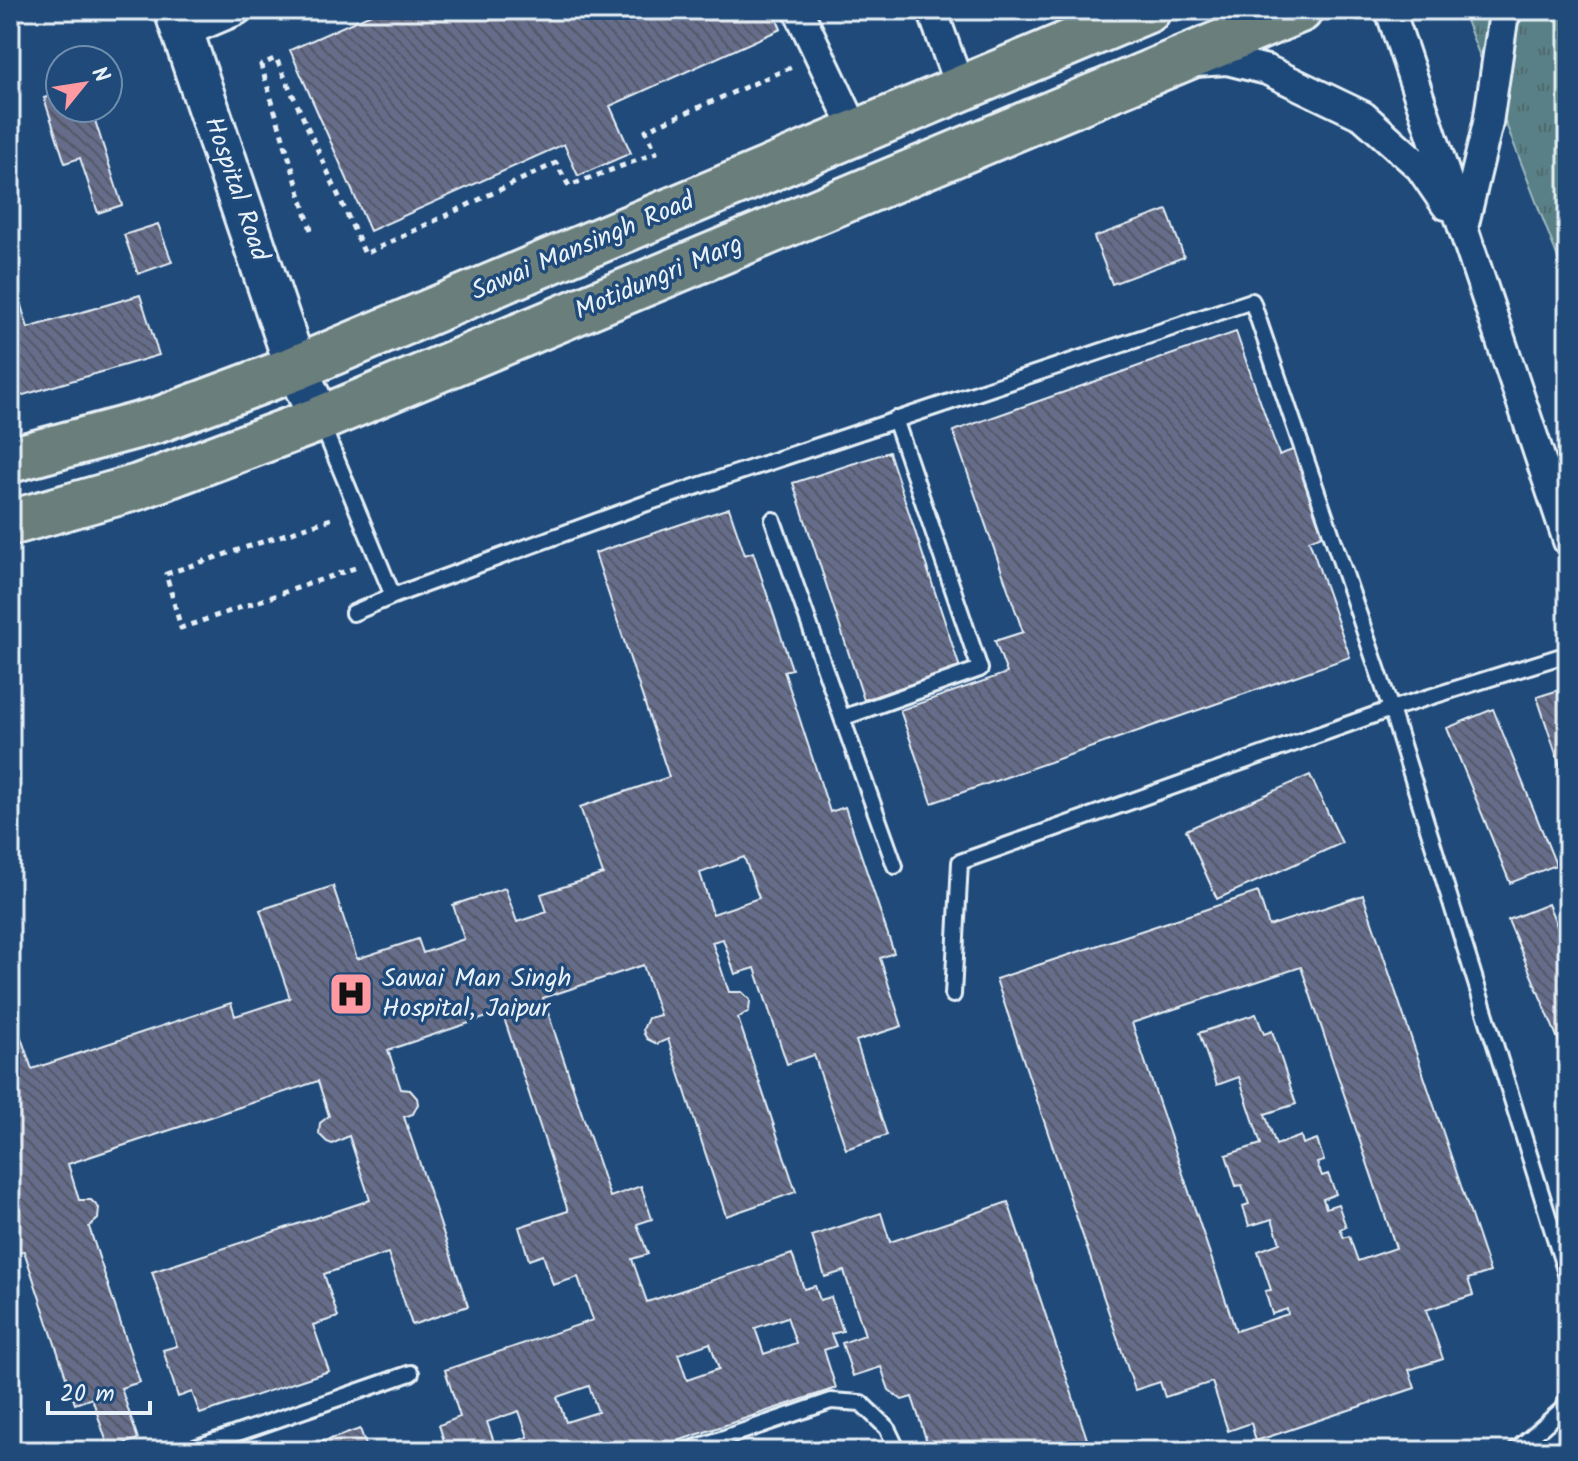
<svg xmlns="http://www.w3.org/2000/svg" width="1578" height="1461" font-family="Kalam,sans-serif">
	<defs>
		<pattern id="park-tufts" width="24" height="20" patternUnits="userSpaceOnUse" patternTransform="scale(2)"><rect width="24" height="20" fill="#598086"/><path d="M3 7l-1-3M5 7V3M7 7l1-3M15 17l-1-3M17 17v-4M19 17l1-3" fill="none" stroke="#50676b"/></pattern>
		<pattern id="building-back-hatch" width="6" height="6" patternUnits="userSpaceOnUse" patternTransform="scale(2)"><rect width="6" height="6" fill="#666d8a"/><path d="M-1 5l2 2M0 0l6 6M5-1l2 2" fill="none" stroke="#545967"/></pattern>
	</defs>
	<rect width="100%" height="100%" fill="#1f4a7a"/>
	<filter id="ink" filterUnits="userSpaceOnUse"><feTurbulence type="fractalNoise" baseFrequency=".0125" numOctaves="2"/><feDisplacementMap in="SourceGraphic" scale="16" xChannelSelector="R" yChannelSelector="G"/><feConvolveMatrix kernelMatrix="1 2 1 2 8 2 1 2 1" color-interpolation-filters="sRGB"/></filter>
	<g filter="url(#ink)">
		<!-- park -->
		<path fill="url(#park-tufts)" stroke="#a0b8bf" stroke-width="2" d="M1462,10H1568V284Z"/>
		<!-- building -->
		<path fill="url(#building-back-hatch)" stroke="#e8f1f8" stroke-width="2" fill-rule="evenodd" d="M380,10H773L781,29L610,106L631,153L578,176L564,144L370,231L290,50Z
			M60,93V108H91L122,205L98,213L80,158L65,163L44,98Z
			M1167,210L1184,257L1112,284L1094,237Z
			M158,224L172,262L138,274L124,235Z
			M10,276H12L28,328L140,295L159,355L10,399Z
			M1236,332L1279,455L1298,448L1327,533L1309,540L1350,657L932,803L900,710L1007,673L995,641L1023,632L953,431Z
			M889,452L960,668L864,700L793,483Z
			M729,508L745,555L753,552L792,669L784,671L830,812L845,807L894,953L880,958L902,1026L856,1041L887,1135L846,1149L814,1055L787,1064L755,968L735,974L723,939L712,942L729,992H742L750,1000L749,1011L738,1018L796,1192L726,1216L668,1039L657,1044L647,1039L644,1034L643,1029L648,1018L660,1015L643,965L543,998L610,1197L641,1186L652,1219L637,1224L648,1254L632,1259L647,1302L792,1254L804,1289L815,1286L820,1300L831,1297L843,1331L831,1334L836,1346L824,1350L836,1388L648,1451H447L439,1425L460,1417L445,1370L593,1320L578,1277L553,1285L543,1255L529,1260L519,1227L568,1211L502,1012L388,1050L401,1089L410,1090L417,1098L418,1104L413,1114L404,1117L468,1306L412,1325L388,1253L324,1274L338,1317L313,1325L329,1371L200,1414L192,1392L178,1397L163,1350L177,1346L152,1272L370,1200L349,1136L332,1144L327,1142L319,1134L320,1123L329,1116L318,1081L68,1164L79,1200H91L99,1208L98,1219L89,1227L140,1382L121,1388L138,1439L109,1449L92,1398L75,1404L24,1251L10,1253V1227L16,1225L10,1209V1006L32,1069L231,1003L235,1016L290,998L260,910L333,886L357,959L418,939L423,953L464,939L453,905L505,888L517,922L547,912L541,894L603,874L580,807L669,777L595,553ZM744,857L759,898L713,914L700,873ZM787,1317L796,1343L764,1354L755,1328ZM710,1343L719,1369L687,1380L678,1354ZM589,1386L598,1412L566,1422L557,1397ZM519,1411L528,1437L496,1448L487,1422Z
			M1568,687V790L1537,697Z
			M1493,709L1556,865L1510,883L1447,728Z
			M1310,775L1342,843L1217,899L1186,830Z
			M1258,892L1269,926L1363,895L1490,1272L1468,1279L1473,1295L1426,1310L1443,1359L1409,1370L1415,1388L1256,1441L1251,1423L1228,1431L1212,1382L1165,1397L1160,1382L1135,1390L996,979ZM1301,967L1396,1248L1358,1261L1349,1236L1344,1238L1340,1229L1346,1227L1338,1204L1326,1208L1323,1199L1336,1194L1328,1174L1322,1176L1317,1163L1324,1161L1317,1139L1303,1144L1301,1136L1276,1145L1265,1114L1296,1104L1272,1031L1264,1034L1256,1014L1199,1033L1217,1085L1239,1077L1261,1144L1226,1155L1236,1186L1242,1185L1249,1204L1243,1206L1249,1226L1272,1219L1280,1243L1258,1251L1271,1290L1265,1291L1272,1314L1287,1309L1288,1314L1236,1331L1132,1023Z
			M1548,904L1564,942L1568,940V1063L1508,920Z
			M1008,1202L1091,1451H930L912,1397L902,1400L889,1390L881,1367L853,1376L842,1343L865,1335L844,1271L825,1277L812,1236L881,1213L890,1242Z
			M360,1429L368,1451H295Z"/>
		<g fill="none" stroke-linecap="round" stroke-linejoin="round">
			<!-- lane casing -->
			<g stroke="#e8f1f8" stroke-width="20">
				<path id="lane" d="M321,422L393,596
					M773,520L842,718L980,669L895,419
					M353,613L393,596L647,503L1252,301L1391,709L960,862L953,995
					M1568,654L1391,709L1568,1280
					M842,718L895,866
					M186,1451L411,1373
					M686,1451L831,1401L861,1403L887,1428L898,1451
					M1515,1451L1565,1407L1568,1394"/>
			</g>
			<!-- street casing -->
			<g stroke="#e8f1f8" stroke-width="34">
				<path id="street" d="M798,10L856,132
					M932,10L960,88
					M1390,10L1568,541
					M183,33L237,10
					M1195,62L1227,60L1267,70L1363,116L1420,167L1446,205
					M1463,228L1488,123L1503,20L1508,10"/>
			</g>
			<!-- secondary casing -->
			<g stroke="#e8f1f8" stroke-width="46">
				<path id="secondary" d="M175,10L296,368L320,419"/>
			</g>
			<!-- primary casing -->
			<g stroke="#e8f1f8" stroke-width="50">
				<path id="primary" d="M10,460L158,420L296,368L1148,10
					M10,523L138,487L320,419L1300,10"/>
			</g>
			<!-- path -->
			<path stroke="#e8f1f8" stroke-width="5" stroke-dasharray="6 6" stroke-linecap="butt" d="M311,230L261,65L276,58L365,254L556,163L569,186L656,153L646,130L792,67
				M331,519L166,574L181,628L355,568"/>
			<!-- lane -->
			<use href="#lane" stroke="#1f4a7a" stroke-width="14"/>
			<!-- street -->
			<use href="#street" stroke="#1f4a7a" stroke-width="28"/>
			<!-- secondary -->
			<use href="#secondary" stroke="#1f4a7a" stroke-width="40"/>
			<!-- primary -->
			<use href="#primary" stroke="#6b7f7c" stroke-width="44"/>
		</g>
	</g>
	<!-- icons -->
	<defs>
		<g id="hospital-square" transform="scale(2.3)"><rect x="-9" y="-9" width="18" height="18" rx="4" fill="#ff9aa2" stroke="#1f4a7a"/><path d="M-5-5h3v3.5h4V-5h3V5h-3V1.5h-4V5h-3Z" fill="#111"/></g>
	</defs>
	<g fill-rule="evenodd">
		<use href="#hospital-square" x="351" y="994"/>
	</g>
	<g text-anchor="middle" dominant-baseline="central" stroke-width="7" stroke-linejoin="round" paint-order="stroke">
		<!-- street labels -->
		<g font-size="26" fill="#e8f1f8" stroke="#1f4a7a">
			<text transform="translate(236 189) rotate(71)">Hospital Road</text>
			<text transform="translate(583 247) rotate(-23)">Sawai Mansingh Road</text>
			<text transform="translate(659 278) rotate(-23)">Motidungri Marg</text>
		</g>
		<!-- poi labels -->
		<g font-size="26" fill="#e8f1f8" stroke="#1f4a7a" text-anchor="start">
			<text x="382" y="979">Sawai Man Singh<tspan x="382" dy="30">Hospital, Jaipur</tspan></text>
		</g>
	</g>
	<!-- margin -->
	<rect width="1578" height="1461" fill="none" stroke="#1f4a7a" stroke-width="40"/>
	<rect x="20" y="20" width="1538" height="1421" fill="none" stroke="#e8f1f8" stroke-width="3" filter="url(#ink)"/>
	<!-- north arrow -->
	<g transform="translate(84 84) rotate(60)"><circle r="38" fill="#1f4a7a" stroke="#6f8dac" stroke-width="2"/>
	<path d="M0-6L14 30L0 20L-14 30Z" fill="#ff9aa2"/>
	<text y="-12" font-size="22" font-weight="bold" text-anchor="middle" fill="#e8f1f8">N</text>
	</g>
	<!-- scale -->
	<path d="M48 1401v12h102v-12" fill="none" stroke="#e8f1f8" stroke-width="4"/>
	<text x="60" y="1401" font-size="24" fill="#e8f1f8" stroke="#1f4a7a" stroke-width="6" paint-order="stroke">20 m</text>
</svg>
